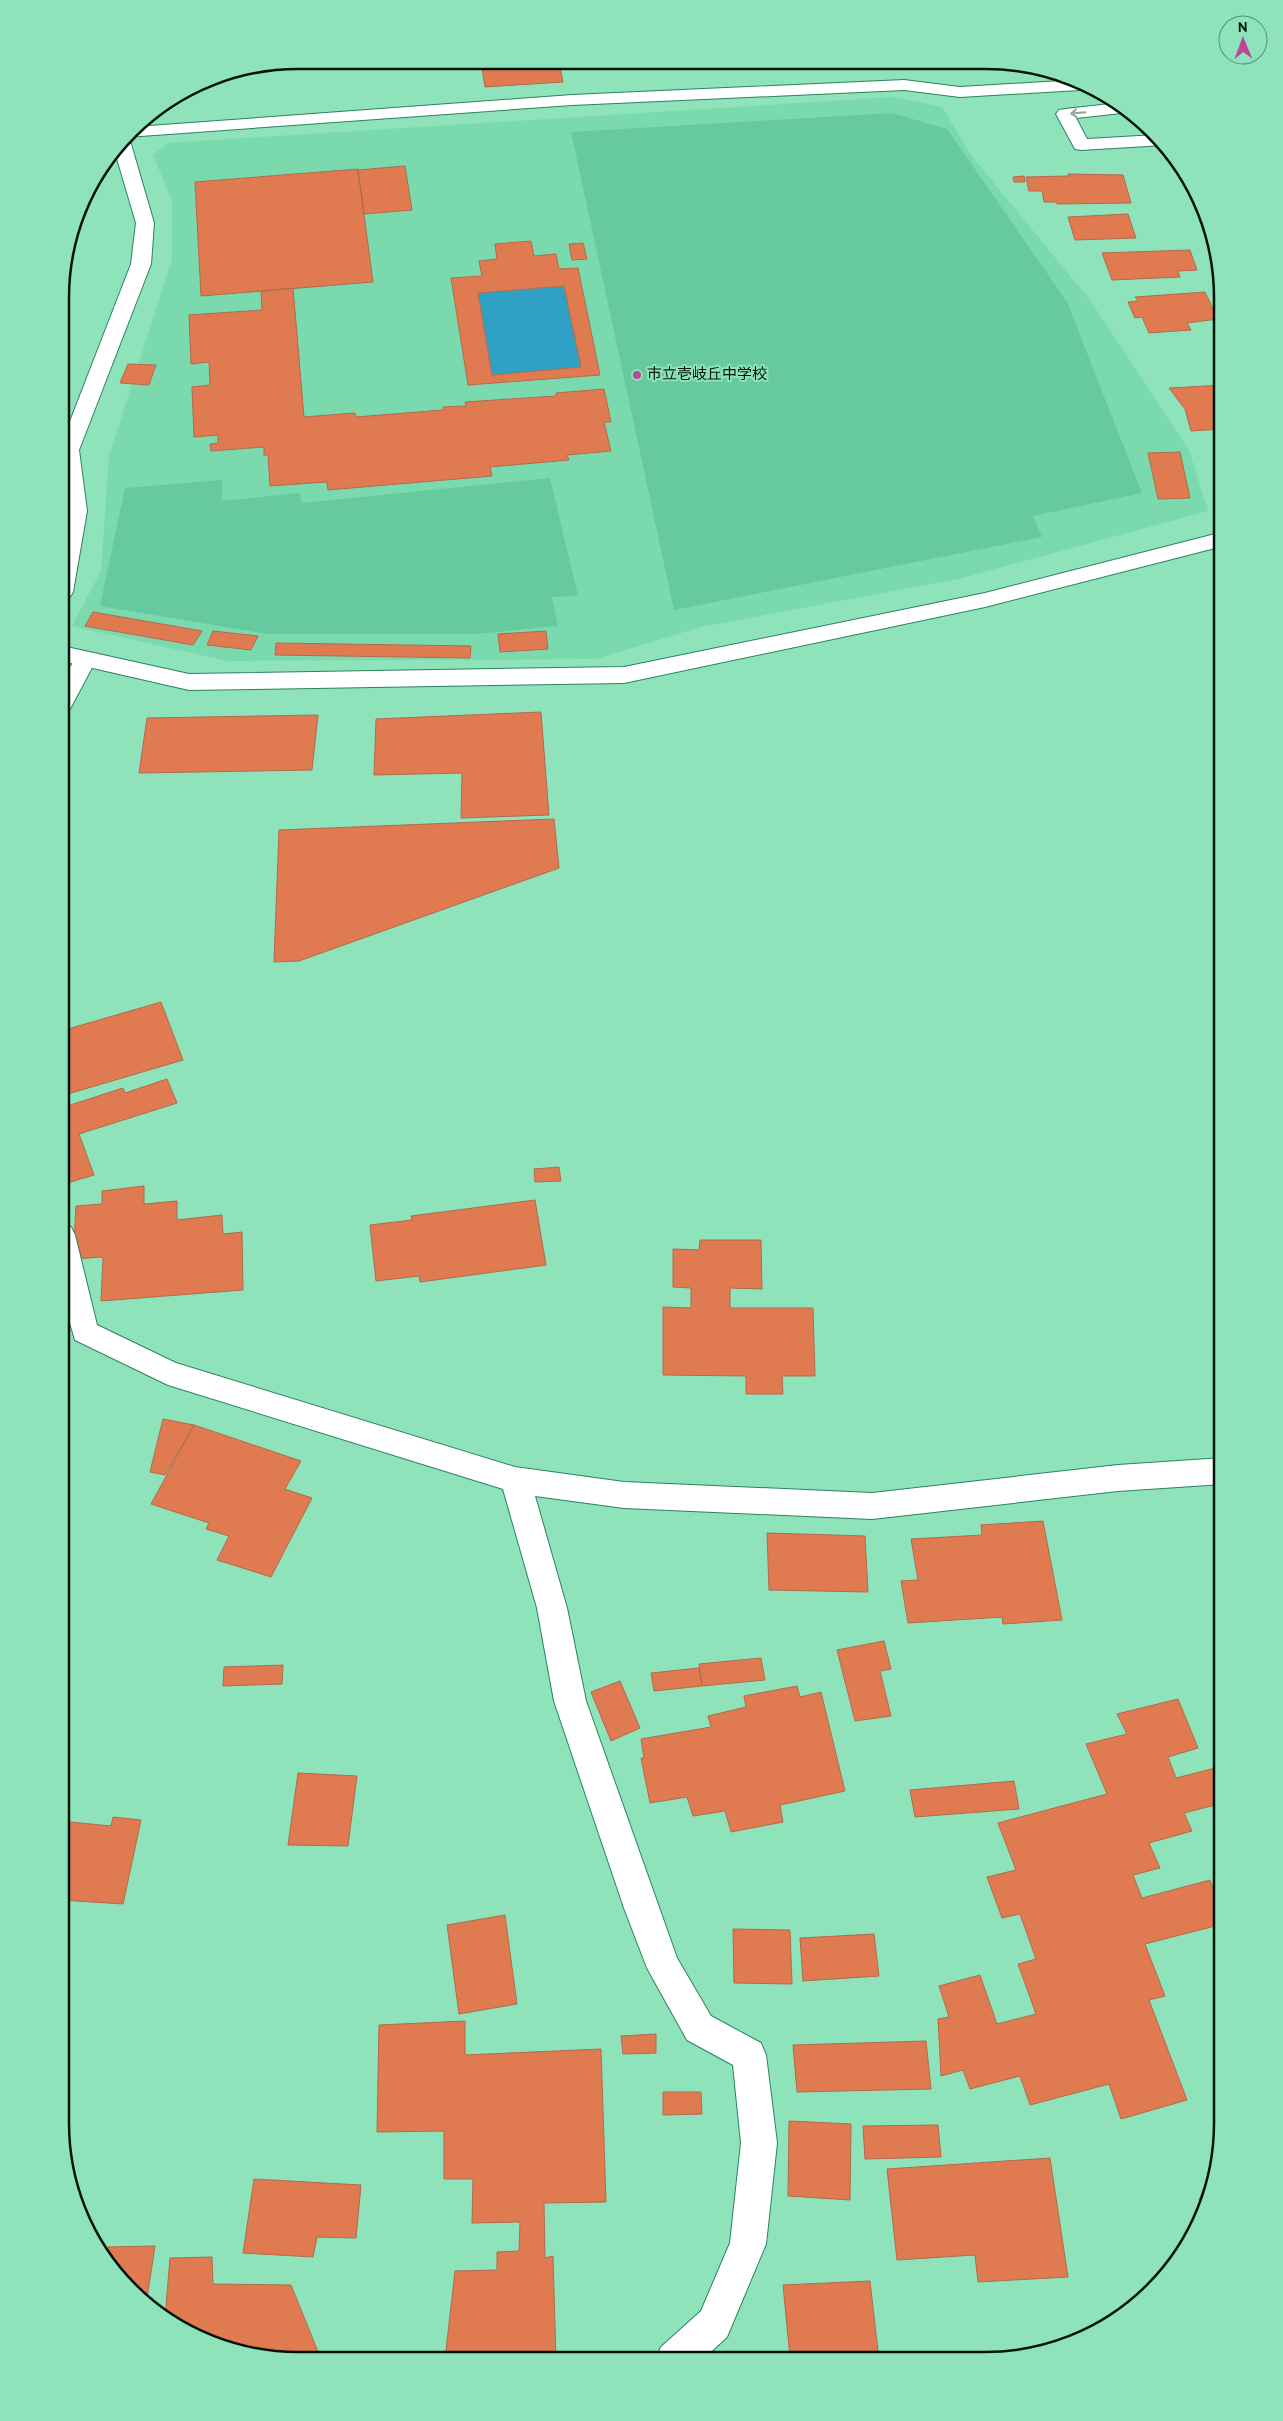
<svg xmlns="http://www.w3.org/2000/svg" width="1283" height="2421" font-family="Overpass,'Noto Sans JP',sans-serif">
	<rect width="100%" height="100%" fill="#8ee3bb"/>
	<!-- built -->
	<path fill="#7bd9ae" d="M894,97L942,107L970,154L1090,300L1189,450L1208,511L958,579L701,627L596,659L227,661L72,626L101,571L109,456L172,259V201L153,155L167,143Z"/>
	<!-- green -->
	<path fill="#66ca9e" d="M892,113L947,129L1067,302L1142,493L1033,516L1042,537L674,610L571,132Z
		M550,478L578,596L552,597L558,626L475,634H268L100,606L125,488L222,480V501L299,493L302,503Z"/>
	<!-- water -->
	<path fill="#2fa1c4" d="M564,286L581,367L492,375L478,293Z"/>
	<!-- building -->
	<path fill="#e07b51" stroke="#b16a4d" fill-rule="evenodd" d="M481,61L559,62L563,82L485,87Z
		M596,62H643V63L597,66Z
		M405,166L412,210L364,214L358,170Z
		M358,169L373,282L201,296L195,182Z
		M1068,174L1123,175L1131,203L1057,204V202H1044L1042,191H1029L1026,177L1069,176Z
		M1024,176L1025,182H1014L1013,177Z
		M1128,214L1136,238L1075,240L1068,217Z
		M531,241L534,256L556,254L559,269L578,268L600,375L468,385L451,278L482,276L479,261L497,259L495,244ZM564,286L581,367L492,375L478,293Z
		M583,243L587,259L572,260L569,244Z
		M1190,250L1197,270L1178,271L1180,277L1112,280L1102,253Z
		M293,288L304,417L355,413L356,417L443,410V407L466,406L465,402L556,396V393L604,389L611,422H604L611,451L567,455L569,460L490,467L492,476L328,490L327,482L270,486L268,455H264V447L211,451L210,444L218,443V435L194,437L192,387L210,385L209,362L191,364L189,315L262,310L261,291Z
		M1205,292L1218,319L1187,323L1191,330L1149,333L1142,317L1135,318L1128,302L1138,301L1135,297Z
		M128,364L156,365L149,385L120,383Z
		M1223,385V429L1191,431L1185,409L1169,388Z
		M1180,452L1190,498L1158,499L1148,453Z
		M93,612L202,631L193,645L85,626Z
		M213,631L258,636L251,650L207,645Z
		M546,631L548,649L500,652L498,634Z
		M276,643L471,646L470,658L275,655Z
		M541,712L549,815L461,818L462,773L374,775L376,719Z
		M318,715L312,770L139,773L147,718Z
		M554,819L559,868L299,961L274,962L279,830Z
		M161,1002L183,1060L61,1096V1031Z
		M167,1079L177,1103L79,1134L94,1175L61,1185V1108L123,1088L125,1093Z
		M559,1167L561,1181L535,1182L534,1169Z
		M144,1186V1204L177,1201V1220L222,1215L223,1234L242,1232L243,1290L101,1301L103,1257L73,1259L76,1206L102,1204V1191Z
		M535,1200L546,1265L420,1282L419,1276L376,1281L370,1225L412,1220L411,1216Z
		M700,1240H761L762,1289L730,1288V1308H813L815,1376H782L783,1394H746V1376L663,1375V1307L691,1308V1288L673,1287V1249L699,1250Z
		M163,1419L194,1425L165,1475L150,1472Z
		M194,1425L301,1461L285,1489L312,1498L271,1577L217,1560L229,1536L206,1529L209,1523L151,1504Z
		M1043,1521L1062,1620L1003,1624L1002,1617L908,1623L901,1581L918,1580L911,1539L982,1535L981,1525Z
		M767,1533L865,1536L868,1592L769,1590Z
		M884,1641L891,1669L880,1671L891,1716L855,1721L837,1650Z
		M761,1658L765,1680L702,1686L699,1664Z
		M283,1665L282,1684L223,1686L224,1667Z
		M699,1668L702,1686L654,1691L651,1673Z
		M620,1681L640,1728L611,1741L591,1692Z
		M797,1686L800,1697L821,1692L845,1791L780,1805L783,1822L731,1832L725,1811L693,1816L687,1797L650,1803L641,1758H644L641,1739L711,1727L708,1716L746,1707L744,1696Z
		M1178,1699L1198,1748L1168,1757L1176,1778L1223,1766V1803L1184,1813L1192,1831L1149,1843L1160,1868L1133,1875L1142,1898L1210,1880L1223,1911V1933L1219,1925L1145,1944L1165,1996L1149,2000L1187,2100L1121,2119L1109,2084L1030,2105L1020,2076L970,2089L963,2070L941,2076L938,2019L949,2017L939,1986L980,1975L997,2024L1036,2014L1018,1964L1036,1959L1020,1914L1002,1918L987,1877L1016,1870L998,1823L1107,1794L1086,1744L1127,1734L1117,1714Z
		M298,1773L357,1776L348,1846L288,1845Z
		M1014,1781L1019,1809L915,1817L910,1790Z
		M113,1817L141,1820L123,1904L60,1900V1821L111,1826Z
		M505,1915L517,2004L459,2014L447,1925Z
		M733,1929L790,1930L792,1984L734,1983Z
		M874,1934L879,1976L803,1981L800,1938Z
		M465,2021V2055L601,2049L606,2202L544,2203L545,2258L553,2256L556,2360L445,2359L455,2271L497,2270V2252L519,2251L520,2222L472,2223L473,2179H444V2131L377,2132L379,2025Z
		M656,2034V2053L623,2054L621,2036Z
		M926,2041L931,2089L797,2092L793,2045Z
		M663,2092H701L702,2114L663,2115Z
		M789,2121L851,2124L850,2200L788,2196Z
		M938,2125L941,2157L865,2159L863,2126Z
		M1220,2148L1207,2205L1199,2200Z
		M1050,2158L1068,2277L978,2282L975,2255L897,2260L887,2169Z
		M254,2179L361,2185L356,2238L317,2237L313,2257L243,2253Z
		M155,2246L146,2305L105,2261L108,2247Z
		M212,2257L213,2284L291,2285L321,2359H267L193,2337L180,2328L179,2321L172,2323L165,2318L170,2258Z
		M870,2281L878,2351L790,2357L783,2285Z"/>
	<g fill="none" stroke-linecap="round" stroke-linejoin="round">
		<!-- street casing -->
		<g stroke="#2b835f" stroke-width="2">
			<path id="street" d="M904,80L960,87L1078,80L1097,89L960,97L904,90L572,105L127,137L135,127L572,95Z
				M1119,103L1131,112L1076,118L1087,139L1156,135L1164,145L1081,150L1075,149L1056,114L1059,110L1065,109Z
				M125,139L131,144L154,223L151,264L79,450L87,511L73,592L70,597L62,599V531L65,511L62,479V442L131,264L136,223L115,152Z
				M85,652L93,655L96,660L70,709L62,711V682L77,655Z
				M61,1224L71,1227L75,1235L97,1325L176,1363L515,1467L624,1482L872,1493L1118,1465L1223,1458V1484L1118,1491L872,1519L624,1508L535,1496L567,1608L586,1701L677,1958L711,2016L761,2043L766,2055L777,2143L766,2244L727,2337L702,2360H655L661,2347L701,2311L730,2243L741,2143L733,2065L687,2040L647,1968L624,1908L554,1701L537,1608L503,1489L168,1385L75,1340L61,1292Z"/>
		</g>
		<!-- secondary casing -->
		<g stroke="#2b835f" stroke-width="2">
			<path id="secondary" d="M1223,532V546L985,607L624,683L189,690L62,661V646L189,674L624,667L985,593Z"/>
		</g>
		<!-- street -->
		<use href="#street" fill="#fff" fill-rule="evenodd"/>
		<!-- secondary -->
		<use href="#secondary" fill="#fff" fill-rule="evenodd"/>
	</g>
	<!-- one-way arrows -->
	<defs><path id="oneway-shaft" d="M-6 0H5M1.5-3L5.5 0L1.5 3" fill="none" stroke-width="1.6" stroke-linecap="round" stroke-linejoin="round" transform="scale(1.25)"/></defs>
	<use stroke="#99a19d" href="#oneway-shaft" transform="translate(1078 113) rotate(175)"/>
	<!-- markers -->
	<circle fill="#bf4597" stroke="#8ee3bb" stroke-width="2" cx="637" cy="375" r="5"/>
	<g text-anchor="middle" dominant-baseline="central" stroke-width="4" stroke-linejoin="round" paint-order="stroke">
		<!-- far-poi labels -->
		<g font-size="15" fill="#00140a" stroke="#8ee3bb" text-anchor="start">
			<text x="647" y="375">市立壱岐丘中学校</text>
		</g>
	</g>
	<!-- crop -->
	<path d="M0 0H1283V2421H0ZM298 69H985A229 229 0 0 1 1214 298V2123A229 229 0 0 1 985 2352H298A229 229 0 0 1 69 2123V298A229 229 0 0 1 298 69Z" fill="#8ee3bb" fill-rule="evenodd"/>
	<path fill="none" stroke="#00140a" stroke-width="2.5" d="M298 69H985A229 229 0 0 1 1214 298V2123A229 229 0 0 1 985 2352H298A229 229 0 0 1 69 2123V298A229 229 0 0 1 298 69Z"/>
	<!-- north arrow -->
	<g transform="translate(1243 40) rotate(359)"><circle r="24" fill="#8ee3bb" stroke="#559074"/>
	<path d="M0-4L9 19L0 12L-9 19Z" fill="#bf4597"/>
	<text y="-8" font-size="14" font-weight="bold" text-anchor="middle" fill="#00140a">N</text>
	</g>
</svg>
